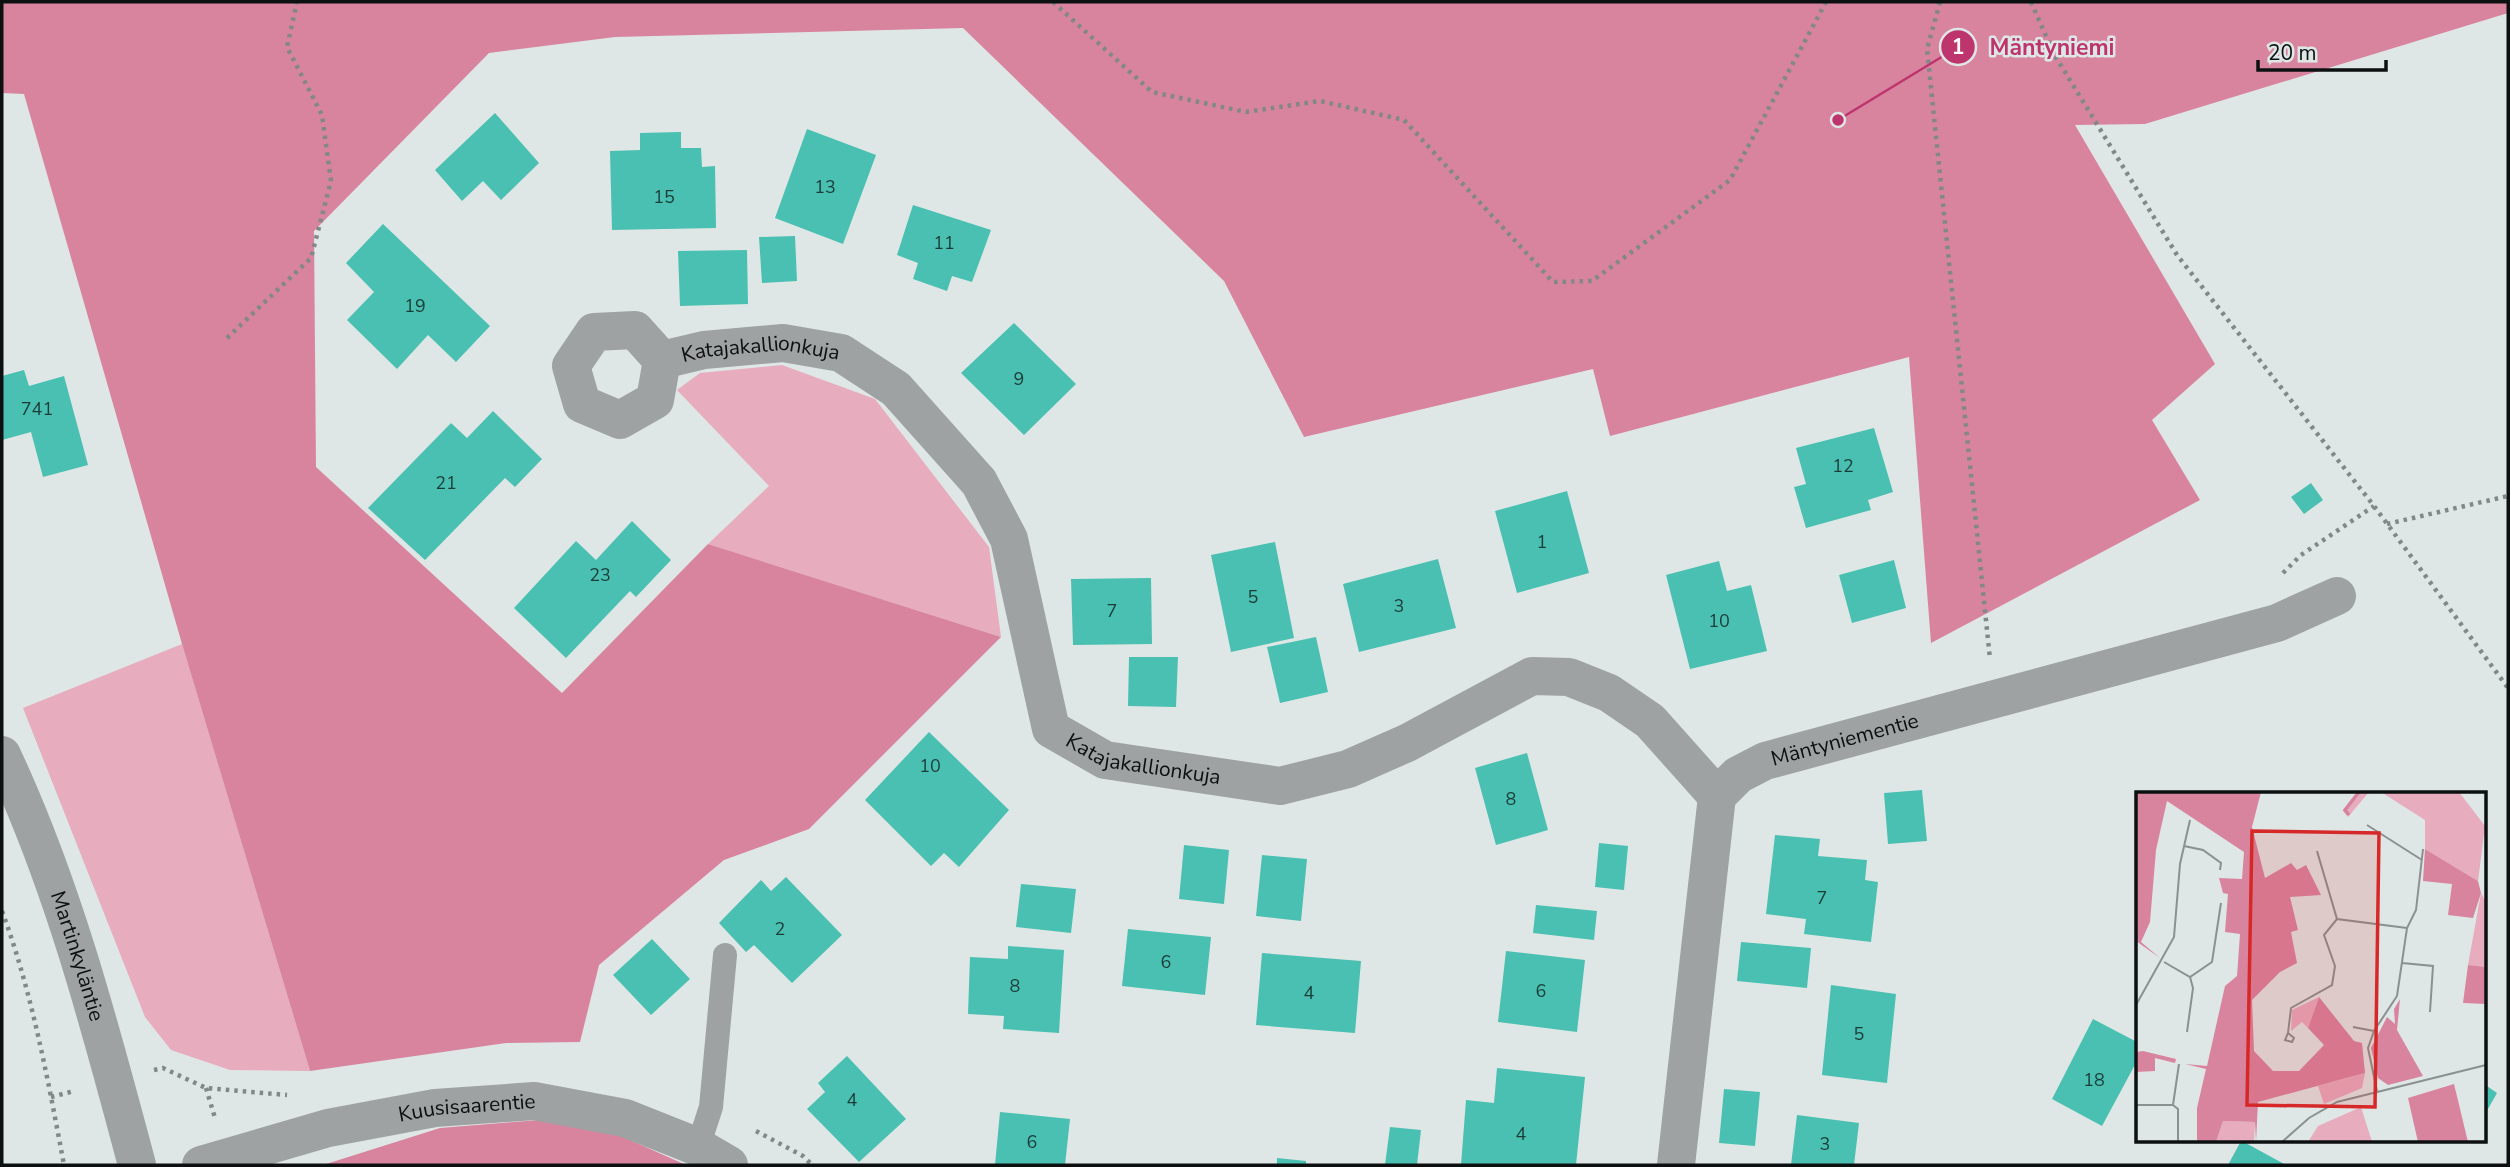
<svg xmlns="http://www.w3.org/2000/svg" width="2510" height="1167" font-family="'Nunito Sans',sans-serif">
	<rect width="100%" height="100%" fill="#dee7e5"/>
	<!-- green -->
	<path fill="#e7acbe" d="M782,365L875,399L989,547L1001,637L708,544L769,486L677,390L700,373Z
		M182,644L310,1071L230,1070L171,1050L145,1017L23,708Z"/>
	<!-- forest -->
	<path fill="#d8849f" d="M2,2H2508V13L2145,124L2075,125L2215,364L2152,420L2200,500L1931,643L1909,357L1610,436L1593,369L1304,437L1224,281L963,28L615,37L489,53L314,231L316,467L562,693L708,544L1001,637L809,829L724,860L599,965L580,1042L506,1043L310,1071L182,644L24,94L2,93Z
		M539,1120L621,1136L686,1165H323L440,1128Z"/>
	<!-- building -->
	<path fill="#49c0b1" d="M495,113L539,163L501,200L483,181L462,201L435,170Z
		M807,129L876,155L843,244L775,218Z
		M681,132V148H701L702,167L715,166L716,228L612,230L610,151L640,150V133Z
		M913,205L991,230L972,282L952,276L947,291L913,279L918,263L897,255Z
		M383,224L490,326L456,362L428,335L397,369L347,320L374,292L346,263Z
		M795,236L797,281L762,283L759,237Z
		M747,250L748,304L680,306L678,251Z
		M1014,323L1076,384L1024,435L961,373Z
		M24,370L29,386L64,376L88,465L43,477L31,432L2,440V376Z
		M493,411L542,459L515,487L505,478L425,560L368,508L451,423L467,438Z
		M1874,428L1893,492L1868,500L1871,510L1806,528L1794,487L1806,484L1796,448Z
		M2311,483L2323,500L2304,514L2291,497Z
		M1567,491L1589,573L1517,593L1495,511Z
		M632,521L671,560L636,597L630,591L566,658L514,608L576,541L596,560Z
		M1275,542L1294,638L1231,652L1211,555Z
		M1438,559L1456,628L1359,652L1343,584Z
		M1894,560L1906,608L1852,623L1839,575Z
		M1719,561L1727,591L1751,585L1767,651L1690,669L1666,575Z
		M1151,578L1152,644L1073,645L1071,579Z
		M1316,637L1328,692L1280,703L1267,647Z
		M1129,657H1178L1176,707L1128,706Z
		M929,732L1009,810L959,867L944,853L931,866L865,800Z
		M1527,753L1548,830L1496,845L1475,768Z
		M1922,790L1927,841L1888,844L1884,793Z
		M1775,835L1820,839L1818,856L1867,860L1865,880L1878,882L1871,942L1804,934L1806,919L1766,914Z
		M1599,843L1628,846L1624,890L1595,887Z
		M1184,845L1229,850L1224,904L1179,899Z
		M1262,855L1307,859L1301,921L1256,916Z
		M786,877L842,935L792,983L754,945L746,952L719,923L761,880L771,891Z
		M1021,884L1076,889L1071,933L1016,927Z
		M1536,905L1597,911L1594,940L1533,933Z
		M1128,929L1211,937L1205,995L1122,986Z
		M652,939L690,979L651,1015L613,975Z
		M1741,942L1811,948L1807,988L1737,981Z
		M1008,946L1064,950L1059,1033L1003,1029L1004,1016L968,1014L970,957L1008,959Z
		M1506,951L1585,960L1577,1032L1498,1022Z
		M1262,953L1361,961L1355,1033L1256,1025Z
		M1831,985L1896,994L1887,1083L1822,1075Z
		M2093,1019L2137,1042V1061L2102,1126L2052,1099Z
		M847,1056L906,1119L859,1162L807,1109L825,1092L818,1083Z
		M1497,1068L1585,1077L1576,1165H1461L1466,1100L1494,1103Z
		M2484,1084L2497,1093L2484,1116Z
		M1724,1089L1760,1092L1755,1146L1719,1143Z
		M1000,1112L1070,1119L1065,1165H995Z
		M1797,1115L1859,1123L1854,1165H1791Z
		M1390,1127L1421,1130L1417,1165H1385Z
		M2241,1141H2242L2286,1165H2228Z
		M1277,1158L1306,1161V1165H1277Z"/>
	<g fill="none" stroke-linecap="round" stroke-linejoin="round">
		<!-- path -->
		<path stroke="#828887" stroke-width="4.5" stroke-dasharray="3.5 5" stroke-linecap="butt" d="M1053,2L1152,92L1246,112L1320,101L1404,120L1553,282L1592,281L1730,180L1826,2
			M1940,2L1927,49L1990,659
			M2031,2L2054,54L2177,255L2374,506L2508,688
			M227,338L311,258L331,181L322,115L287,47L297,2
			M2387,524L2508,496
			M2283,573L2301,555L2374,506
			M2,911C32,992 48,1080 64,1165
			M154,1070L163,1068L206,1088L287,1095
			M206,1088L215,1118
			M51,1097L74,1091
			M756,1131L803,1156L812,1165"/>
		<!-- service -->
		<path stroke="#9fa2a2" stroke-width="24" d="M698,1147L711,1107L725,955"/>
		<!-- minor -->
		<g stroke="#9fa2a2" stroke-width="38">
			<path d="M635,330L662,360L655,400L620,420L582,404L571,366L594,332Z"/>
			<path id="s1" d="M662,360L704,350L783,343L841,353L896,389L979,482L1009,539L1051,729L1105,760L1280,786L1348,769L1407,743L1532,676L1569,677L1609,693L1650,721L1717,796"/>
			<path id="s2" d="M201,1165L328,1128L435,1108L534,1101L625,1118L698,1147L729,1165"/>
			<path id="s3" d="M1676,1165L1717,796L1738,775L1765,761L2277,623L2337,596"/>
		</g>
		<!-- tertiary -->
		<path stroke="#9fa2a2" stroke-width="38" id="s4" d="M2,755C63,885 100,1026 137,1165"/>
	</g>
	<g text-anchor="middle" dominant-baseline="central" stroke-width="5" stroke-linejoin="round" paint-order="stroke">
		<!-- number labels -->
		<g font-size="18" fill="#1c3c38">
			<text x="825" y="187">13</text>
			<text x="664" y="197">15</text>
			<text x="944" y="243">11</text>
			<text x="415" y="306">19</text>
			<text x="1019" y="379">9</text>
			<text x="37" y="409">741</text>
			<text x="1843" y="466">12</text>
			<text x="446" y="483">21</text>
			<text x="1542" y="542">1</text>
			<text x="600" y="575">23</text>
			<text x="1253" y="597">5</text>
			<text x="1399" y="606">3</text>
			<text x="1112" y="611">7</text>
			<text x="1719" y="621">10</text>
			<text x="930" y="766">10</text>
			<text x="1511" y="799">8</text>
			<text x="1822" y="898">7</text>
			<text x="780" y="929">2</text>
			<text x="1166" y="962">6</text>
			<text x="1015" y="986">8</text>
			<text x="1541" y="991">6</text>
			<text x="1309" y="993">4</text>
			<text x="1859" y="1034">5</text>
			<text x="2094" y="1080">18</text>
			<text x="852" y="1100">4</text>
			<text x="1521" y="1134">4</text>
			<text x="1032" y="1142">6</text>
			<text x="1825" y="1144">3</text>
		</g>
		<!-- street labels -->
		<g font-size="21" fill="#0d1010" stroke="#dee7e5">
			<text stroke="none"><textPath href="#s1" startOffset="100">Katajakallionkuja</textPath></text>
			<text stroke="none"><textPath href="#s3" startOffset="514">Mäntyniementie</textPath></text>
			<text stroke="none"><textPath href="#s1" startOffset="730">Katajakallionkuja</textPath></text>
			<text stroke="none"><textPath href="#s4" startOffset="215">Martinkyläntie</textPath></text>
			<text stroke="none"><textPath href="#s2" startOffset="273">Kuusisaarentie</textPath></text>
		</g>
	</g>
	<!-- overview -->
	<g transform="translate(2136 792)">
		<rect width="350" height="350" fill="#dee7e5"/>
		<path d="M222,0H233L212,25L207,19ZM245,0H323L349,34L342,89L289,57V28ZM345,101L350,110V175L332,173ZM183,205L172,236L166,230L155,239L156,218ZM229,281L226,296L188,312L182,294ZM225,315L236,350H172L182,334ZM87,329L119,330L118,350H80Z" fill="#e7acbe"/>
		<path d="M0,0H125L116,35L129,86L155,71L161,78L170,73L185,103L154,105L162,138L155,140L161,171L144,180L116,208L118,259L137,279H163L188,253L172,236L183,205L218,249L226,251L229,281L122,310L120,350L119,330L87,329L80,350H61V316L70,277L49,272L71,274L89,194L101,184L104,142L89,140L92,102L87,101L83,86L106,87L108,60L31,9L20,58L14,130L5,150L24,166L0,149ZM289,57L342,89L345,101L337,126L312,123L316,92L287,89ZM332,173L350,175V212L327,211ZM264,207L261,238L287,284L252,293L242,286L235,256L251,225L259,232L258,217ZM7,259L40,267L39,271L19,266V279L0,280V260ZM318,292L332,350H282L272,306Z" fill="#d8849f"/>
		<path fill="none" stroke="#d8839e" stroke-width="3.5" d="M213,23L209,18L223,0"/>
		<path fill="none" stroke="#8a9190" stroke-width="2" d="M231,33L286,68M48,54L67,58L85,71L84,78M181,59L201,127L271,136M28,170L54,185L76,170L85,111M266,171L297,174L294,220M0,213L38,145L44,72L54,28M217,235L238,239M51,240L57,196L54,185M152,241L155,216L196,193L199,174L188,143L201,127M152,241L158,246L156,250L149,248ZM241,299L232,256L238,239L261,204L271,136L280,118L287,57M0,313H37L43,272M37,313L42,317V350M146,350L173,326L201,310L350,273"/>
		<path fill="#d62828" fill-opacity="0.15" stroke="#d62828" stroke-width="3.5" d="M116,39L243,41L239,315L111,313Z"/>
		<rect width="350" height="350" fill="none" stroke="#0d1010" stroke-width="3.5"/>
	</g>
	<!-- callouts -->
	<path fill="none" stroke="#be346d" stroke-width="2.5" d="M1838 120L1958 47"/>
	<g fill="#be346d" stroke="#dee7e5" stroke-width="2.5">
		<circle cx="1838" cy="120" r="7"/>
		<circle cx="1958" cy="47" r="18"/>
	</g>
	<g font-size="21" text-anchor="middle" font-weight="bold" fill="#fff">
		<text x="1958" y="54">1</text>
	</g>
	<g font-size="23" text-anchor="middle" font-weight="bold" fill="#be346d" stroke="#dee7e5" stroke-width="5" stroke-linejoin="round" paint-order="stroke">
		<text x="2052" y="55">Mäntyniemi</text>
	</g>
	<!-- border -->
	<rect width="2510" height="1167" fill="none" stroke="#0d1010" stroke-width="7"/>
	<!-- scale -->
	<path d="M2258 60v10h128v-10" fill="none" stroke="#0d1010" stroke-width="3.5"/>
	<text x="2268" y="60" font-size="21" fill="#0d1010" stroke="#dee7e5" stroke-width="5" paint-order="stroke">20 m</text>
</svg>
